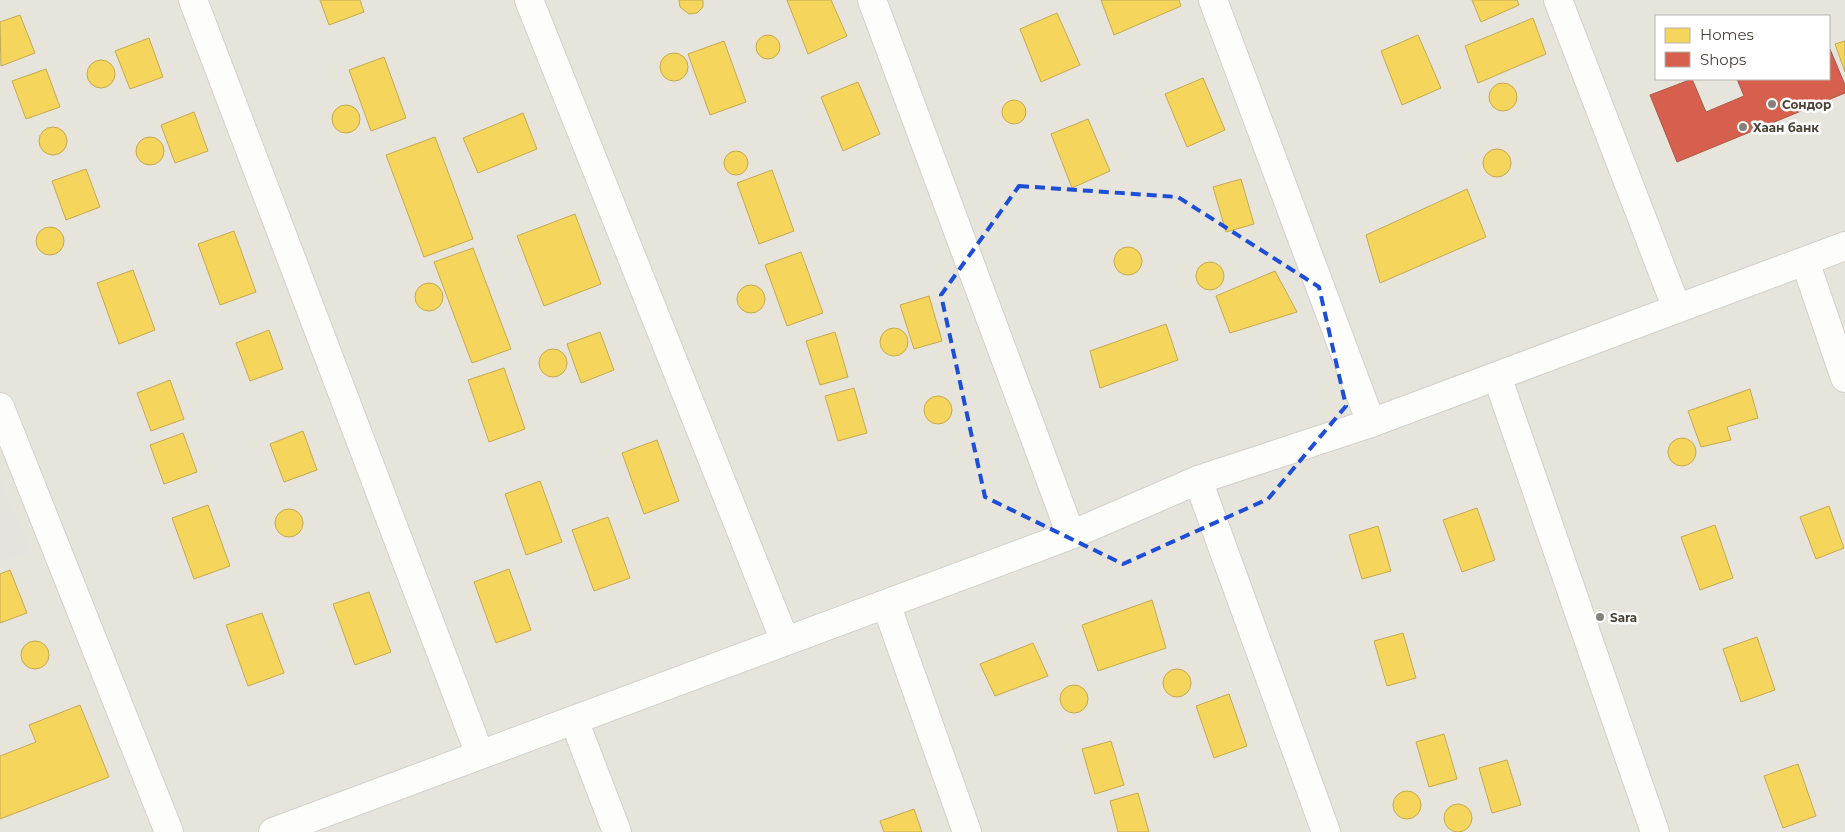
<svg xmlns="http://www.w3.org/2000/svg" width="1845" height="832" font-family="Montserrat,sans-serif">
	<rect width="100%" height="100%" fill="#f4f2ee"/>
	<!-- residential -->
	<path fill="#e7e4dc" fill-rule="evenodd" d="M0,0H1845V832H0ZM1656,16H1829V79H1656Z"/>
	<!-- industrial -->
	<path fill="#e6e2de" d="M0,481L30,551L0,562Z"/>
	<!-- homes -->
	<path fill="#f6d55c" stroke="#c3aa52" d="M320,0H360L364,12L329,25Z
		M679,0H703V7L697,13L689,14L680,7Z
		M787,0H831L847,36L808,54Z
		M1101,0H1179L1181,6L1114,35Z
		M1472,0H1517L1519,5L1481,22Z
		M1057,13L1080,65L1041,82L1020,29Z
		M20,15L35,53L1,66L0,22Z
		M1533,18L1546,54L1478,83L1465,46Z
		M756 47a12 12 0 1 1 24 0a12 12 0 1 1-24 0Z
		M1418,35L1441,88L1402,105L1381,51Z
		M149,38L163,77L130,89L115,51Z
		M724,41L746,102L710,115L688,54Z
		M1845,41V72L1835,44Z
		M660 67a14 14 0 1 1 28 0a14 14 0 1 1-28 0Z
		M384,57L406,118L371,131L349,70Z
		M87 74a14 14 0 1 1 28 0a14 14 0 1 1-28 0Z
		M46,69L60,107L26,119L12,81Z
		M1203,78L1225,130L1187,147L1165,94Z
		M858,82L880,134L843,151L821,97Z
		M1489 97a14 14 0 1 1 28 0a14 14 0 1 1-28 0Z
		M1002 112a12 12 0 1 1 24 0a12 12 0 1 1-24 0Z
		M332 119a14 14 0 1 1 28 0a14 14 0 1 1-28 0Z
		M194,112L208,151L175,163L161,125Z
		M523,113L537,149L478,173L463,138Z
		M1088,119L1110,171L1072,188L1051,134Z
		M39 141a14 14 0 1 1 28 0a14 14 0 1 1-28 0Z
		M435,137L473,239L424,257L386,155Z
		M136 151a14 14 0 1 1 28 0a14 14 0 1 1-28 0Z
		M1483 163a14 14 0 1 1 28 0a14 14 0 1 1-28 0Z
		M724 163a12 12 0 1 1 24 0a12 12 0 1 1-24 0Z
		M86,169L100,207L66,220L52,181Z
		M772,170L794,231L759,244L737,183Z
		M1241,179L1254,224L1226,232L1213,187Z
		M1467,189L1486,237L1380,283L1366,235Z
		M575,214L601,284L544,306L517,236Z
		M36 241a14 14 0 1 1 28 0a14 14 0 1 1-28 0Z
		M234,231L256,292L220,305L198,244Z
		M1114 261a14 14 0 1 1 28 0a14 14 0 1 1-28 0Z
		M473,248L511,349L472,363L434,262Z
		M801,252L823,313L787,326L765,265Z
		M1196 276a14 14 0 1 1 28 0a14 14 0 1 1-28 0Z
		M133,270L155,330L119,344L97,283Z
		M1275,271L1297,312L1230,333L1216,296Z
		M415 297a14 14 0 1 1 28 0a14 14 0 1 1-28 0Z
		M737 299a14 14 0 1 1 28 0a14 14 0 1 1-28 0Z
		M929,296L942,341L914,349L900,305Z
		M1166,324L1178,360L1100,388L1090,351Z
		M880 342a14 14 0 1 1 28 0a14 14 0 1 1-28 0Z
		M269,330L283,369L250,381L236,343Z
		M600,332L614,370L581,383L567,344Z
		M835,332L848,377L820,385L806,341Z
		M539 363a14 14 0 1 1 28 0a14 14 0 1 1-28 0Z
		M504,368L525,429L489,442L468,380Z
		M170,380L184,419L151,431L137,393Z
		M854,388L867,433L838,441L825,396Z
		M1750,389L1758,418L1727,427L1731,440L1701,447L1688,411Z
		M924 410a14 14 0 1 1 28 0a14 14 0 1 1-28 0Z
		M303,431L317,470L284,482L270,444Z
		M183,433L197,472L164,484L150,445Z
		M1668 452a14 14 0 1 1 28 0a14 14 0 1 1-28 0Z
		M657,440L679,501L644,514L622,453Z
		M540,481L562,542L526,555L505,494Z
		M208,505L230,566L194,579L172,518Z
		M1829,506L1844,548L1816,559L1800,517Z
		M1477,508L1495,560L1462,572L1443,520Z
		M275 523a14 14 0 1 1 28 0a14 14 0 1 1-28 0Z
		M608,517L630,578L594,591L572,530Z
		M1715,525L1733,578L1700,590L1681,537Z
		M1378,526L1391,571L1362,579L1349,535Z
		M509,569L531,630L496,643L474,582Z
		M10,570L27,613L0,623V574Z
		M369,592L391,652L355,665L333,604Z
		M1152,600L1166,648L1098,671L1082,625Z
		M262,613L284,673L248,686L226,625Z
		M1403,633L1416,678L1387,686L1374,641Z
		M1757,637L1775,690L1741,702L1723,649Z
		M21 655a14 14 0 1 1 28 0a14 14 0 1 1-28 0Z
		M1033,643L1048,676L995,696L980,664Z
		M1163 683a14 14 0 1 1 28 0a14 14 0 1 1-28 0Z
		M1060 699a14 14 0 1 1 28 0a14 14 0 1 1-28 0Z
		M1229,694L1247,746L1214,758L1196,706Z
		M80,705L109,777L0,819V756L36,742L29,725Z
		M1444,734L1457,779L1429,787L1416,742Z
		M1111,741L1124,785L1095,794L1082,749Z
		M1507,760L1521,805L1492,813L1479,768Z
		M1798,764L1816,816L1783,828L1764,776Z
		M1393 805a14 14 0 1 1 28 0a14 14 0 1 1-28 0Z
		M1138,793L1149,832H1118L1110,801Z
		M1444 818a14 14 0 1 1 28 0a14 14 0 1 1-28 0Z
		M914,809L922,832H884L880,821Z"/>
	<!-- shops -->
	<path fill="#d6604d" stroke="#ac5847" d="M1830,49L1845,85V93L1677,162L1650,95L1692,79L1706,112L1744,96L1737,79H1829Z"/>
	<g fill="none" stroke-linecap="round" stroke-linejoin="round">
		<!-- minor casing -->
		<g stroke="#d2d0cb" stroke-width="30">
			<path id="minor" d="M193,0L480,755
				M529,0L785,641
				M872,0L1071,535
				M1213,0L1371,423
				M1558,0L1677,309
				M1805,261L1845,378
				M1497,376L1655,832
				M0,407L169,832
				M1198,480L1326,832
				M886,604L967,832
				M574,720L617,832
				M273,832L1071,535L1198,480L1371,423L1845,246"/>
		</g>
		<!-- minor -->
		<use href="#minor" stroke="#fdfdfc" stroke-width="28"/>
	</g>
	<!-- marked area -->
	<path fill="none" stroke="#1d4ed8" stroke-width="4" stroke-dasharray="10 6" stroke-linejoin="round" d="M1019,186L1178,197L1319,287L1346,406L1268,499L1123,564L985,497L941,295Z"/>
	<!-- markers -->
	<g fill="#868178" stroke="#fff" stroke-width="2">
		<circle cx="1772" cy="104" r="5"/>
		<circle cx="1743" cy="127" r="5"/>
		<circle cx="1600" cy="617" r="5"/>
	</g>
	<g text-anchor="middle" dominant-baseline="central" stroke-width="5" stroke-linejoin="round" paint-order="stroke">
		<!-- poi labels -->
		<g font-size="12" font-weight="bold" fill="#4b4439" stroke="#fff" text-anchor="start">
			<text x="1782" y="104">Сондор</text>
			<text x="1753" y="127">Хаан банк</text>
			<text x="1610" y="617">Sara</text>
		</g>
	</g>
	<!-- legend -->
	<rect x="1655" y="15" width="175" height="65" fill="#ffffff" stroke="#b7b4b0"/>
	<rect x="1665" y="28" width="25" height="15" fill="#f6d55c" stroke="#b7b4b0"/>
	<text x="1700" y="40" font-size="15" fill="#4b4439">Homes</text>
	<rect x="1665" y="52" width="25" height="15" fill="#d6604d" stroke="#b7b4b0"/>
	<text x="1700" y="65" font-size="15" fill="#4b4439">Shops</text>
</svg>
